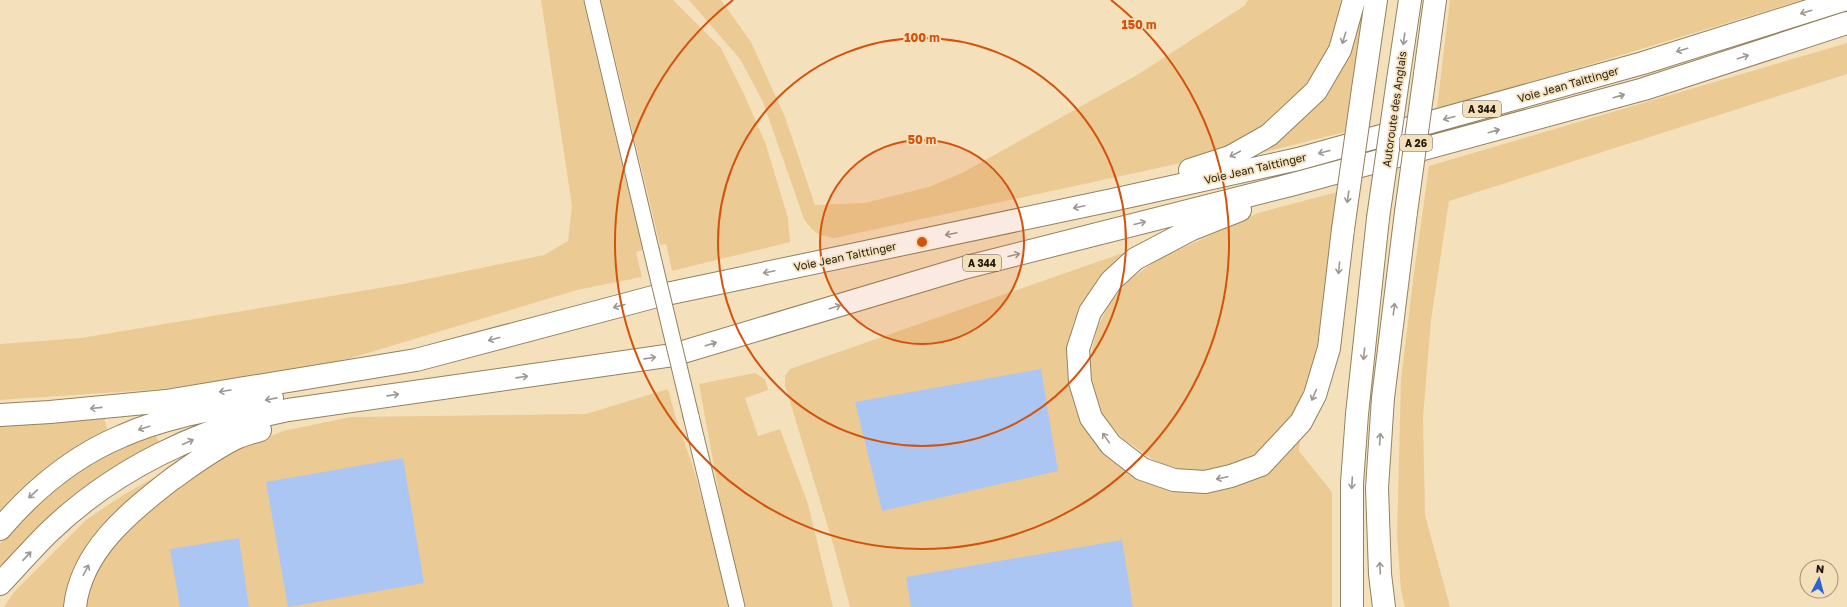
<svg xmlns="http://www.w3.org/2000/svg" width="1847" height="607" font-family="'Golos Text',sans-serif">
	<rect width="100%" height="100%" fill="#f5e0bc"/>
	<!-- green -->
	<path fill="#ebcb93" d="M541,0H583L643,250L636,252L642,277L577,290L351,358L301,369L163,389L0,400V344L81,338L403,284L544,255L568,241L572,206Z
		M601,0H673L721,48L744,94L766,145L788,218L790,242L672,271L666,244L660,245Z
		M689,0H721L751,42L785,117L815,205L865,203L929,187L962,173L1137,75L1244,6L1248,0H1341L1337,23L1326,56L1290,106L1252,138L1195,160L834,238C817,235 814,233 804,219L763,102L740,59Z
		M1364,0L1345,132L1253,155L1287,130Z
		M1450,0H1802L1552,76L1437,108Z
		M1847,43V74L1449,201L1431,320L1423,418L1425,515L1450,607H1405L1401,590L1397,537L1401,379L1414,273L1429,166Z
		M1337,192L1318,341L1309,379L1295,410L1274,440L1240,465L1202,474L1183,472L1155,461L1122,438L1102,413L1092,390L1090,359L1097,329L1108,306L1128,281L1157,260L1258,213Z
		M1123,253L1125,259L1102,276L1086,298L1073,323L1069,364L1074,404L1094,438L1204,491L1301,432L1299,451L1332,492V607H850L834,547L785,385V376L790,369Z
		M755,373L765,379L768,390L745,398L758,436L780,429L808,504L833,607H746L726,532L699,384Z
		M668,389L675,415L694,470L731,607H84L95,571L120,537L195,471L225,455L283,431L351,417L586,414Z
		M104,416L108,434L0,513V425Z
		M154,432L159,442L117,468L0,572V544L34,501L111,448Z
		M190,457L148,492L69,607H4L14,592L86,520L123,495Z"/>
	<!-- water -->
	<path fill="#acc6f4" d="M1041,369L1058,471L882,511L855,402Z
		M403,458L424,583L288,607L266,482Z
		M239,538L249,607H180L170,549Z
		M1122,540L1133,607H911L906,577Z"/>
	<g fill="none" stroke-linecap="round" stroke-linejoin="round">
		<!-- tertiary casing -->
		<g stroke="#938160" stroke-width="17">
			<path id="tertiary" d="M592,0L651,249
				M691,416L737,607"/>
		</g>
		<!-- motorway casing -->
		<g stroke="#938160" stroke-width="24">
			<path id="motorway" d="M1425,74L1435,0
				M1398,80L1410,0
				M1363,89L1376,0
				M1190,170L1230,157L1269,135L1316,91L1340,50L1354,0
				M1240,210L1192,229L1135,259L1111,281L1090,312L1078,349L1080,382L1091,418L1111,445L1142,469L1174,480L1205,482L1231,476L1261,465L1301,422L1315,395L1329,348L1343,229
				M0,415L50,412L166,401L416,360L657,296L1117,199L1298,159L1643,63L1843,0
				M0,529C34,489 74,456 122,436C169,415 222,408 272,398
				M0,584C16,567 31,550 48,533C113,470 199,428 288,410L673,355L967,267L1294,184L1644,89L1847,23
				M75,607C81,550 130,512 172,479C192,465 212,450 234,439C242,435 251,433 260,430
				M1352,607V483L1357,414L1378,218
				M1384,607L1380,574L1377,488L1383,398L1406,212"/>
		</g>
		<!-- tertiary -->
		<use href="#tertiary" stroke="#fff" stroke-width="15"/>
		<!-- motorway -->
		<use href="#motorway" stroke="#fff" stroke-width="22"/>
		<!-- tertiary-bridge casing -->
		<g stroke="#938160" stroke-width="17" stroke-linecap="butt">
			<path id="tertiary-bridge" d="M651,249L691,416"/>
		</g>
		<!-- motorway-bridge casing -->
		<g stroke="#938160" stroke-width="24" stroke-linecap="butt">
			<path id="motorway-bridge" d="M1406,212L1425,74
				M1378,218L1398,80
				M1343,229L1363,89"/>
		</g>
		<!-- tertiary-bridge -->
		<use href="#tertiary-bridge" stroke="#fff" stroke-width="15"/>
		<!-- motorway-bridge -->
		<use href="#motorway-bridge" stroke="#fff" stroke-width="22"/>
	</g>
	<!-- one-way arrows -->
	<defs><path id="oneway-shaft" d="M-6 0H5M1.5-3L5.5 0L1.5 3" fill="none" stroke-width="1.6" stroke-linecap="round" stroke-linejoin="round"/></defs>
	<g stroke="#9c9892">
		<use href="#oneway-shaft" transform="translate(1806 12) rotate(163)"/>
		<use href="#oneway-shaft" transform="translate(1344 38) rotate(107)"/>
		<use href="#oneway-shaft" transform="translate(1404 39) rotate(98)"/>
		<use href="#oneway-shaft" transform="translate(1682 50) rotate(163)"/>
		<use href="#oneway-shaft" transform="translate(1743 57) rotate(-18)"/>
		<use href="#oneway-shaft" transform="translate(1619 96) rotate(-16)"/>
		<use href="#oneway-shaft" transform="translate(1449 118) rotate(165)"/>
		<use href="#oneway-shaft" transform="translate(1494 131) rotate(-16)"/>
		<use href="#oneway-shaft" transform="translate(1324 152) rotate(165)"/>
		<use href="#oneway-shaft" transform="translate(1235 154) rotate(152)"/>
		<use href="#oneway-shaft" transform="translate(1348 197) rotate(98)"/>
		<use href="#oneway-shaft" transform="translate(1079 207) rotate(168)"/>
		<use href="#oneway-shaft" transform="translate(1140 223) rotate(-14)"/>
		<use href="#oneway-shaft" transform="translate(951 234) rotate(168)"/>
		<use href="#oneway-shaft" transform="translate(1014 255) rotate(-14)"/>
		<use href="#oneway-shaft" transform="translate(1339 268) rotate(96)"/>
		<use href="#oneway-shaft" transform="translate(769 272) rotate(168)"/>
		<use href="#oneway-shaft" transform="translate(619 306) rotate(165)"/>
		<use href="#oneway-shaft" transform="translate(835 307) rotate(-17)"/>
		<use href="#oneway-shaft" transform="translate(1394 309) rotate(-83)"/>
		<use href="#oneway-shaft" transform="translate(494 339) rotate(165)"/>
		<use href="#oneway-shaft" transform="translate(711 344) rotate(-16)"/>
		<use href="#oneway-shaft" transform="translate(1364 354) rotate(97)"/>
		<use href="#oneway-shaft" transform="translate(650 358) rotate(-8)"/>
		<use href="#oneway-shaft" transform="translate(522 377) rotate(-8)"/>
		<use href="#oneway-shaft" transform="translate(225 391) rotate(171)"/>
		<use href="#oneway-shaft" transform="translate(393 395) rotate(-8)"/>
		<use href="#oneway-shaft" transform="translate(1314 395) rotate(113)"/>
		<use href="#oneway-shaft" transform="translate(271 399) rotate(169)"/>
		<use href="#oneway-shaft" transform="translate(96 408) rotate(174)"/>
		<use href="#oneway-shaft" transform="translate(144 428) rotate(162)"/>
		<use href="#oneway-shaft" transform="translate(1106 438) rotate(-125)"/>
		<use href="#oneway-shaft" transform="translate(1380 439) rotate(-86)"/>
		<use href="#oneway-shaft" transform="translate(188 442) rotate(-24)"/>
		<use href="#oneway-shaft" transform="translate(1222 478) rotate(168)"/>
		<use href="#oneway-shaft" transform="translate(1352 483) rotate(93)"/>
		<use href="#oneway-shaft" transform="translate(33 494) rotate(137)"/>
		<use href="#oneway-shaft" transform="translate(27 556) rotate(-47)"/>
		<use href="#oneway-shaft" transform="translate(1380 568) rotate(-93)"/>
		<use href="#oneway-shaft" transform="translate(86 570) rotate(-62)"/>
	</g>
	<!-- distance rings -->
	<circle cx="922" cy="242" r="102" fill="#d4530c" fill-opacity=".12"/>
	<g fill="none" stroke="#d4530c" stroke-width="2">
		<circle cx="922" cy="242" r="102"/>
		<circle cx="922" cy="242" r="204"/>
		<path d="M1111 0A307 307 0 1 1 733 0"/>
	</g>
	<g text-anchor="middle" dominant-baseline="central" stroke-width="3.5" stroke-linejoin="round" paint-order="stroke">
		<!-- shield labels -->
		<g fill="#f5e0bc" stroke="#615642" stroke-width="1">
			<rect x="1463" y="101" width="38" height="16" rx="3"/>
			<rect x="1400" y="135" width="32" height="16" rx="3"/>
			<rect x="963" y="255" width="38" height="16" rx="3"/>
		</g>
		<g font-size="10" font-weight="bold" fill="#221b0d">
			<text x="1482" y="109">A 344</text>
			<text x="1416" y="143">A 26</text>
			<text x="982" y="263">A 344</text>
		</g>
		<!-- street labels -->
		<g font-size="11" fill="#221b0d" stroke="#f5e0bc">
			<text transform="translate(1568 84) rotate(-16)">Voie Jean Taittinger</text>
			<text transform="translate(1394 109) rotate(-82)">Autoroute des Anglais</text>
			<text transform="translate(1255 168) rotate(-13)">Voie Jean Taittinger</text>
			<text transform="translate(845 256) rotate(-12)">Voie Jean Taittinger</text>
		</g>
	</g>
	<circle cx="922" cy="242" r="6" fill="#d4530c" stroke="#f5e0bc" stroke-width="2"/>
	<g font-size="12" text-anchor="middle" font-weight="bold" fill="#d4530c" stroke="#f5e0bc" stroke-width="3.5" stroke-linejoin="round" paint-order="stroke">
		<text x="1139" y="29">150 m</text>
		<text x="922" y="42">100 m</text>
		<text x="922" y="144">50 m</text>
	</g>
	<!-- north arrow -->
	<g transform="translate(1819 579) rotate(6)"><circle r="19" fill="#f5e0bc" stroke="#a19176"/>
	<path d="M0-3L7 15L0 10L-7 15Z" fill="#2b65d2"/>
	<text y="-6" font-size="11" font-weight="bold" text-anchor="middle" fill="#221b0d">N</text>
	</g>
</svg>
